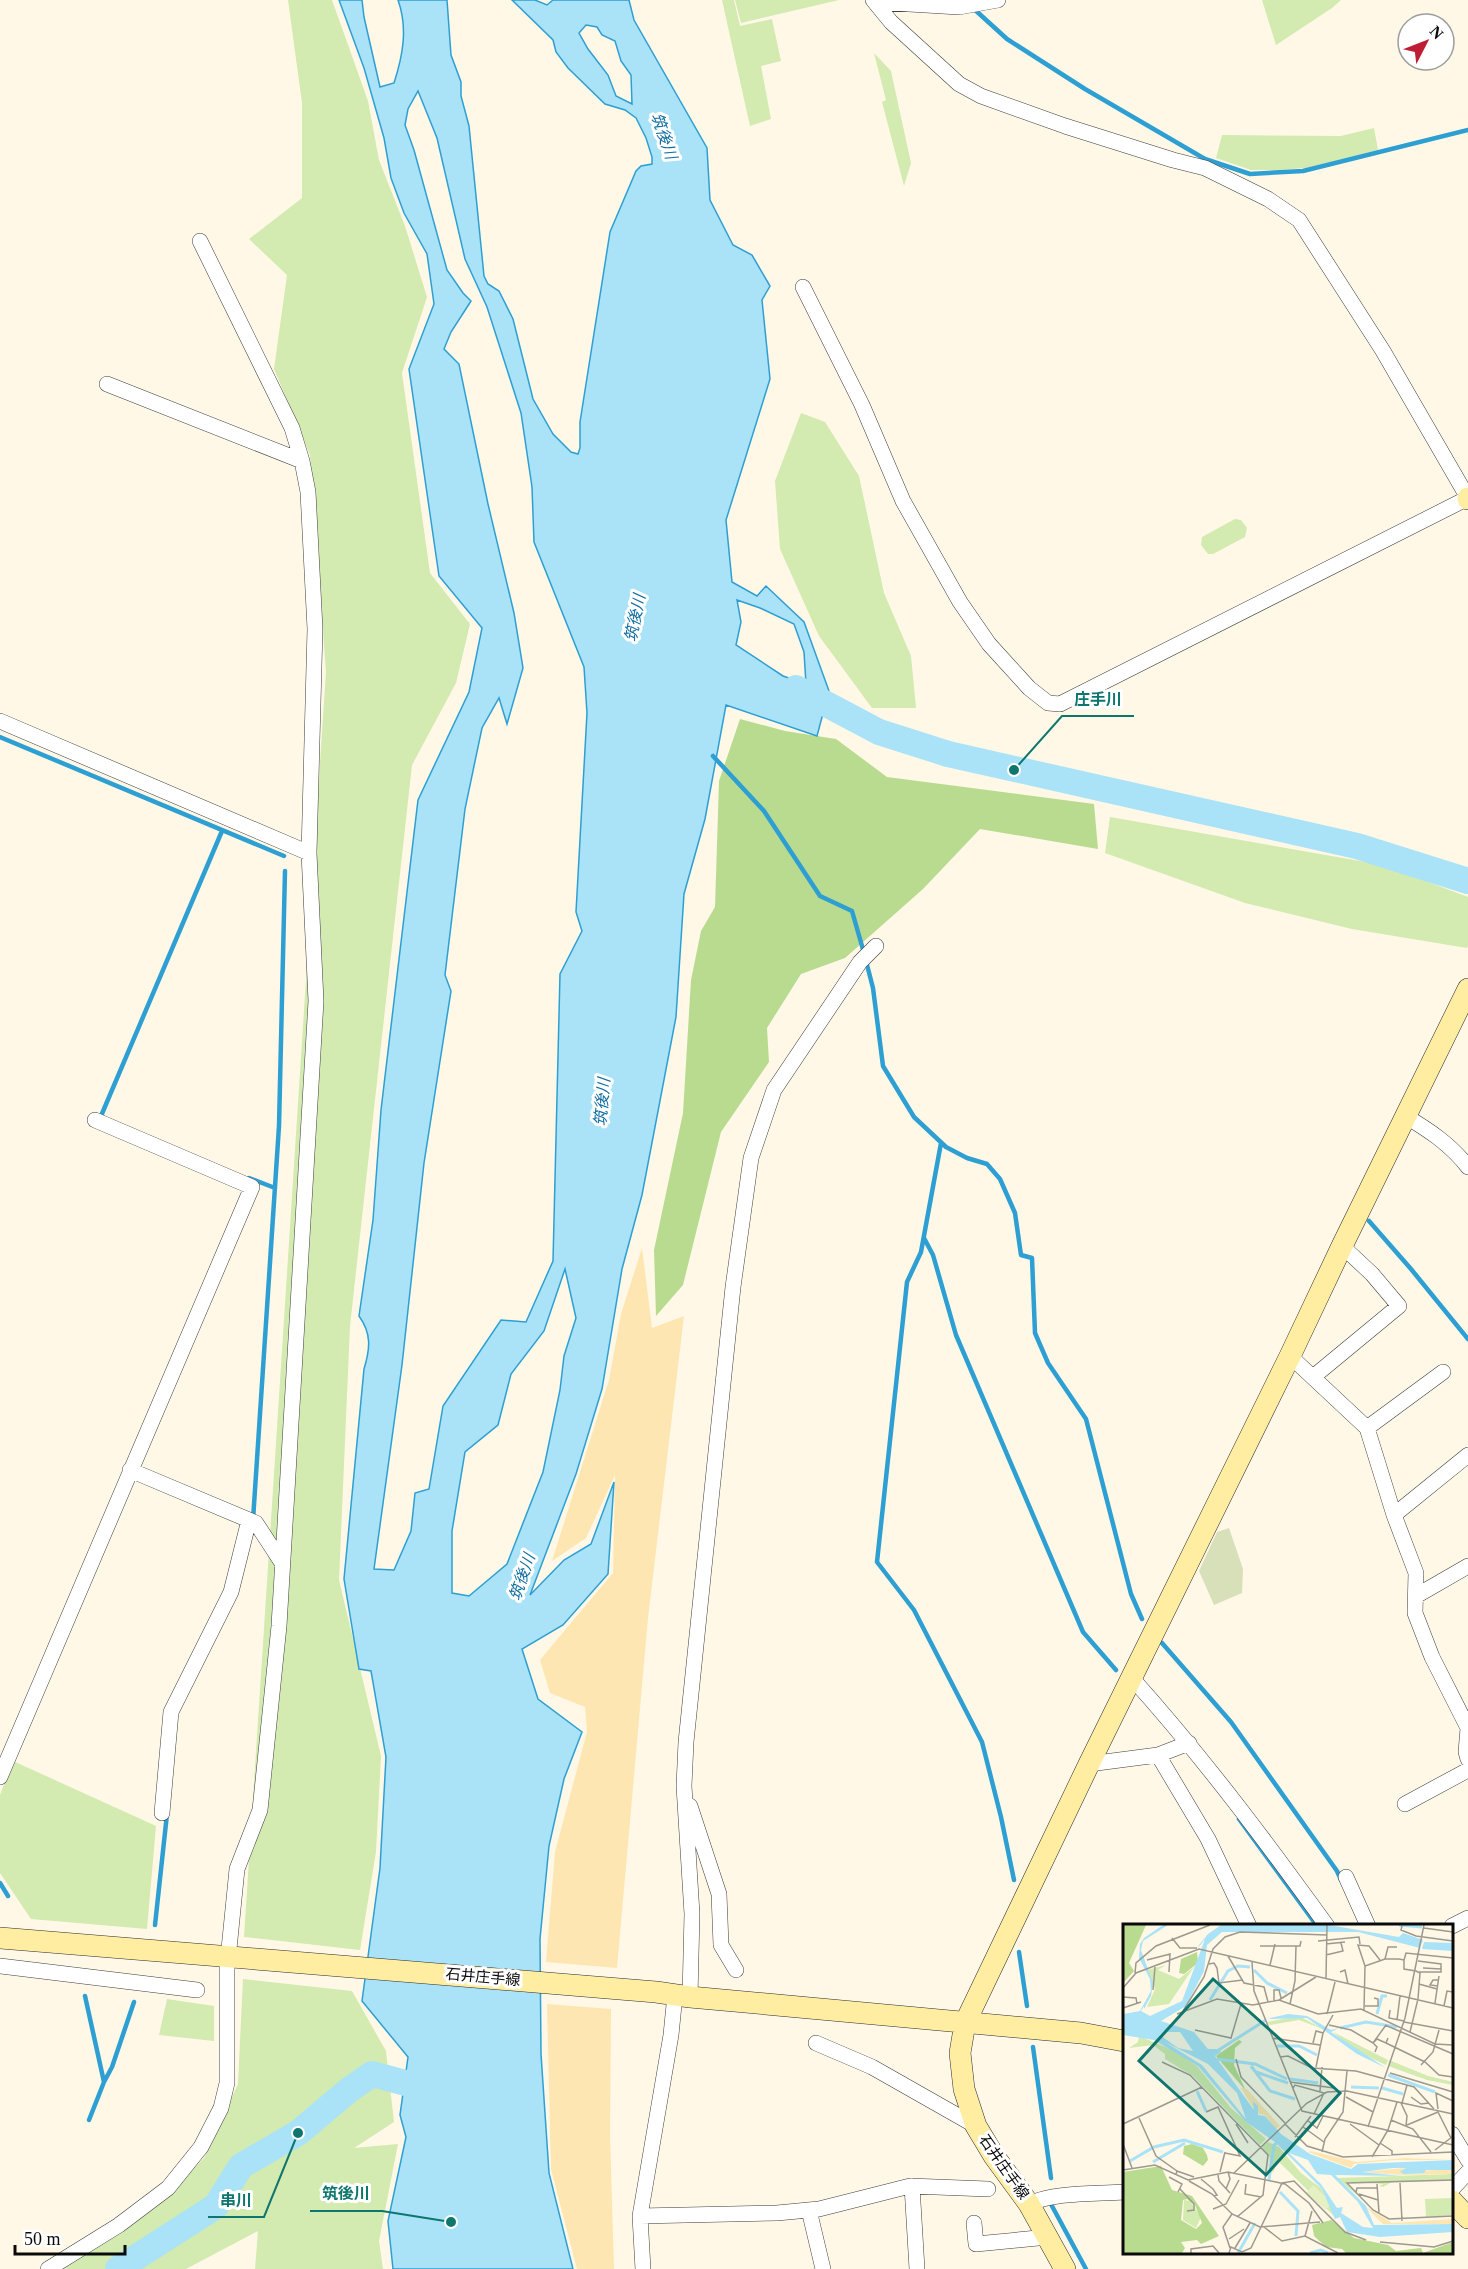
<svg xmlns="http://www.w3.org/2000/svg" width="1468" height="2269" font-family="'Times New Roman','Noto Sans JP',serif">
	<rect width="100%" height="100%" fill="#fff8e7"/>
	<!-- green -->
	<path fill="#d3eab0" d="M288,0H332L368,101L379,160L405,226L427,297L402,373L430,573L470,624L456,683L412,765L350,1326L339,1580L381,1756L376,1852L360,1950L244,1937L326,671L310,455L274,369L287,275L249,239L302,198V103Z
		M722,0H734L740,26L772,19L781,61L761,66L771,119L750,126Z
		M735,0H839L741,23Z
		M1262,0H1341L1332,8L1276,45Z
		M874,53L891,71L911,163L904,186L882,102L886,100Z
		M1374,128L1378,150L1306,168L1279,170H1251L1216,158L1222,135L1341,136Z
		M801,413L825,422L859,476L884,593L911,656L916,708H872L819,636L780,549L775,481Z
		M1235,519L1241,520L1247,528L1245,537L1213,554H1208L1201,545L1202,537Z
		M1110,817L1383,865L1468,897V946L1467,948L1352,929L1245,903L1105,853Z
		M13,1761L156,1826L147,1929L31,1919L0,1873V1795Z
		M243,1979L352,1991L386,2051L394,2122L354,2148L398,2144L379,2241L383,2269H255L258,2231L186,2269H62L160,2204L204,2158L238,2084Z
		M167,1999L214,2006V2041L159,2035Z"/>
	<!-- forest -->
	<path fill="#b8db8f" d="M740,719L785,731L836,739L887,777L1094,804L1098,849L980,829L923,889L845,958L801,974L767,1028L769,1062L721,1132L683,1285L656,1316L654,1250L683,1113L691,980L701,931L715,907L719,781Z"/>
	<!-- sand -->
	<path fill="#fde6b1" d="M642,1248L652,1328L684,1316L648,1618L617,1968L546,1962L555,1852L587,1732L585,1707L550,1693L540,1660L613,1573L615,1475L586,1538L552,1561L609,1380L621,1314Z
		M547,2004L611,2009L610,2135L614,2269H577L551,2169Z"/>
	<!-- cemetery -->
	<path fill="#d7e0b9" d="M1229,1528L1243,1569L1242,1593L1214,1605L1199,1571L1217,1532Z"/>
	<!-- water -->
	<path fill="#aae2f8" stroke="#2e9fd2" stroke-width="1.5" fill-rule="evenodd" d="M339,0H362L364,17L380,87L394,83C403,55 408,28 398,0H447L451,55L461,82V96L469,126L484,276L488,284L499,291L513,319L533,399L553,434L571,452L578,454L580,448V422L610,232L636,171L641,166L652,164V157L646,138L636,118L625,110L605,104L568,68L556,52L553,40L512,0H535L547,5L553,0H629L634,20L707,148L710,200L733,245L752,255L770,286L762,300L770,379L726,520L732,582L757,596L766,586L804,622L829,691L817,736L726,705L705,819L684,894L676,1017L642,1195L622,1269L602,1389L576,1474L530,1595L564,1560L591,1544L614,1482L608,1574L563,1625L522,1649L538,1699L582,1732L564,1779L549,1846L540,1939L541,2054L549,2173L573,2269H393L388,2221L406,2137L400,2115L408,2057L362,2001L380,1868L386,1757L371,1671L359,1669L344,1579L364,1369C370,1349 372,1334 359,1316L373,1220L381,1110L418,800L469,692L482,628L439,576L409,369L434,304L427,254L404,213L391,178L384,138L364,68ZM586,25L597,27L602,35L615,41L621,61L631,75L632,104L616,96L608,75L588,49L579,33ZM418,91L437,138L465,259L487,307L521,413L532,487L534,542L584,667L587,713L576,912L582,931L560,974L553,1261L526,1322L501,1320L443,1406L429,1489L415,1493L411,1531L394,1570L374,1569L402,1365L424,1163L451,991L445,975L465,809L482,728L499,698L507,724L523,668L514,613L488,504L459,364L444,349L451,332L471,301L463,293L447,270L414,150L405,125L408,109ZM737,600L760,608L794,624L804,652L806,684L783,676L736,645L741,622ZM565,1269L576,1318L564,1356L560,1390L543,1472L507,1564L469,1596L452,1593V1531L465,1452L498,1425L511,1374L544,1331Z"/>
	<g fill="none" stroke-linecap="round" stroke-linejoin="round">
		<!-- stream -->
		<path stroke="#2e9fd2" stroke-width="4.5" d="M974,9L1007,39L1085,89L1205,159L1250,174L1303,171L1468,130
			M0,737L284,856
			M713,756L764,811L820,896L852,911L864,953
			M866,961L873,988L883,1066L914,1117L946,1147L967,1158L987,1164L1000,1179L1015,1213L1021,1255L1032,1258L1035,1333L1048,1363L1086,1419L1131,1594L1142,1619
			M103,1117L101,1116L222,831
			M941,1143L921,1252L907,1282L877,1562L914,1610L982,1742L1001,1817L1014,1880
			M249,1178L275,1188
			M1369,1221L1411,1269L1468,1339
			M924,1238L933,1255L956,1335L1083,1632L1116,1670
			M253,1520L279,1126L285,871
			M1162,1643L1231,1722L1337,1871L1341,1880
			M1239,1819L1317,1926
			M0,1883L8,1896
			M155,1925L167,1814
			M1019,1952L1027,2006
			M85,1996L104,2082
			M1033,2047L1051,2178
			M89,2120L104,2082L112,2067L134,2002
			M1052,2206L1086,2269"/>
		<!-- river -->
		<path stroke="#aae2f8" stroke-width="26" d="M796,688L879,732L948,754L1357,846L1468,881
			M118,2269L216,2206L241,2166L298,2133L349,2090L372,2074L439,2092"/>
		<!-- street casing -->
		<g stroke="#3d3d3d" stroke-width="16">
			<path id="street" d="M876,2L959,7L998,0
				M803,287L862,405L903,501L960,602L989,644L1029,688L1048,703L1060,704L1468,498L1383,351L1299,220L1268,199L1205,168L1173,160L1065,126L981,96L959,84L891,22L873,0
				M107,384L302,461
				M0,721L309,853
				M1405,1116C1429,1130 1451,1145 1468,1167
				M1290,1356L1367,1428L1394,1515L1416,1573L1415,1613L1432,1657L1468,1728L1466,1752L1468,1759
				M1313,1377L1399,1306L1372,1274L1342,1246
				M1367,1428L1443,1372
				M130,1470L256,1523L282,1563
				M1394,1515L1468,1455
				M1416,1596L1468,1566
				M1131,1677C1202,1756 1265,1840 1327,1926
				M1158,1755L1189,1743
				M1089,1764L1158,1755L1208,1839L1249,1926
				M0,1777L252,1187L95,1120
				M1405,1804L1468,1770
				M690,1806L719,1894L721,1945L736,1970
				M162,1813L171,1712L231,1592L249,1520
				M1346,1877L1368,1926
				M1452,1926L1468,1918
				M0,1966L197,1990
				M690,1997L692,1914L684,1786L686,1742L733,1287L751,1158L774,1090L860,962L876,946
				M816,2043L872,2067L976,2126
				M1452,2134L1468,2160
				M912,2186L917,2269
				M1452,2189L1468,2172
				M1029,2204C1053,2192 1097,2194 1124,2192
				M809,2210L823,2269
				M640,2216L777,2213L819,2209L910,2186L988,2189
				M974,2223L976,2244L1048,2237
				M48,2269L119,2225L168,2188L201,2147L221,2108L227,2083V1969L237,1869L260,1810L279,1626L316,1001L309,853L315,629L308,492L302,461L292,428L200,241
				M643,2269L640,2216L671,2035L675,1995"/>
		</g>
		<!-- secondary casing -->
		<g stroke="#2c2c2c" stroke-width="22">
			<path id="secondary" d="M1468,498V499
				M0,1938L656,1992L690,1997L1081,2033L1124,2041
				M1452,2201L1468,2218
				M1065,2269L1029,2204L994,2156L976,2126L964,2089L960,2053L965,2023L1089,1764L1290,1356L1342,1246L1468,989"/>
		</g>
		<!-- street -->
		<use href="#street" stroke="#fff" stroke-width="15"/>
		<!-- secondary -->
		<use href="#secondary" stroke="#ffeda2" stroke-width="21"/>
	</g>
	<g text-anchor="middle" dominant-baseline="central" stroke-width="6" stroke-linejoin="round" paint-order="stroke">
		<!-- street labels -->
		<g font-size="15" fill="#0a0a0a" stroke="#fff">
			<text transform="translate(483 1977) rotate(5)">石井庄手線</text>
			<text transform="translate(1004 2167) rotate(55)">石井庄手線</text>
		</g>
		<!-- water labels -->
		<g font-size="16" font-style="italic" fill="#106d9f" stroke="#fff">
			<text transform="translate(664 136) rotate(71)">筑後川</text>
			<text transform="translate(635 618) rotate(-79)">筑後川</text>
			<text transform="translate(602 1102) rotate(-85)">筑後川</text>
			<text transform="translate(522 1577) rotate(-71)">筑後川</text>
		</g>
	</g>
	<!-- overview -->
	<g transform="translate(1123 1924)">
		<rect width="330" height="330" fill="#fff8e7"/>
		<path d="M43,41L35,46L56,55L71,43L46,80L24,83L32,65L24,46ZM176,92L202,106L176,96L147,101L144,98ZM210,108L265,136L263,141L231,126ZM16,112L54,128L74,142L108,184L143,215L137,221L70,152L42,135V130L30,121L6,124L15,118ZM266,136L305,152L330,158V161L304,156L265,142ZM145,218L156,223L178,249L199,265L212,293L154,236L151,247L146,250L147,234L139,223ZM330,250V256L269,258L260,263L256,262L260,260L224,258L235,272L214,254ZM330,274V291L303,293L302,275ZM61,276L67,277L78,293L73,304L60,296Z" fill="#d3eab0"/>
		<path d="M0,1H23L6,39L11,47L0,59ZM74,28L75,39L61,50L56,49L58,35ZM116,116L119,118L112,124L111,141L123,167L93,132ZM69,220L80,224L84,231L85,236L80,242L60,230L61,222ZM38,242L49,266L69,272L96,312L78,320L74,316L58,318L62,324L59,329H0V248ZM64,275L72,281L79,299L73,305L58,296L60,276ZM208,296L231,314L265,321L273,327L298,324L300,329L330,318V329H223L219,325L203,323L191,312L189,301Z" fill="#b8db8f" fill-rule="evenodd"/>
		<path d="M118,164L124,165L157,202L153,205L142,191L136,190L131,178V185ZM188,227L234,238L282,234L330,236H271L231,240L228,244L185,228ZM283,244L277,249L322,245L330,246V250L280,251L237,248ZM243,283L269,299L330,295V300H260Z" fill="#fde6b1"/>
		<path d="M190,261L204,274L207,281L203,286L183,269Z" fill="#e5f1c2"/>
		<path d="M40,1H45L20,17L18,26L30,59L28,72L21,85V82L18,87L27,92L59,77L82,15L75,24L76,21L85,10L98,1H206L276,13L280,9L300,16L297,24L235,8H99L84,21L81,47L63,82L38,97L71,108L85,125H96L98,128L92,132L131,186L130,177L135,182V191L142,192L158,210L187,230L228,245L235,240L330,236V246H303L301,249L281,250L277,248L283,244H270L239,248L279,252L212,251L243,282L251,301L330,300V308L257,313L224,308L217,293L212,295L199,265L152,218L122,197L75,142L31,116L0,111V90L17,87L28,67L27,55L16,34L17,20L21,14ZM42,108H57L70,127L55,124L37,111ZM42,118L85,140L114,169L123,195L79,141ZM166,229L185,236L194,250L208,251L235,278L250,304L240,303L218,289L220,283L214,284L198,260ZM301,18L330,19V27L299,25ZM165,90L184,92L208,106L216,104L208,108L263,144L234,130L184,94L143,95Z" fill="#aae2f8" fill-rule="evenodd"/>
		<path fill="none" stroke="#aae2f8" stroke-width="3" d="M276,1L299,3M131,46L144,59L164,69M87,76L105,47L115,42L127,43M254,90L259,72H264M217,104L243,98L274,103M154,122H176L194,131M94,127L143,96M94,135L132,140L164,155M128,142L147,167L172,175M133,148L165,159M265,151L312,168M167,155L195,159M228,163L256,164M259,164L280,170M74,167L83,187M7,237L31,223L61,216L100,228M30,238L62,219M146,256L151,221L155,218M157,268L175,287L173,312M115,329L132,299M187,329L198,326L205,329"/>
		<path fill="none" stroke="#9d998f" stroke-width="1.5" d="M279,2L278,6L293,12L330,17M301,4L330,8M49,14L57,24H74M195,17L236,13L237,20M203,20L222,18M137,22H177L178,17M203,31L220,27L218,19M105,32L121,59L141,63L145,78M262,35L265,23H274M24,36L47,30L46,48M281,36L283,29L330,34M295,37L318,40V48H296M129,38L131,67L179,187L330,221M86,40L91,39L94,44L96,59L120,56M147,41L152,20M242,42L235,21L246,22L257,36M300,44L318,45M217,48L222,46L225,60M12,49L13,39L33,22L87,1M203,54L204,1M296,60L314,65M315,62L307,61L310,56H316M0,64L13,49L76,25L330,84M30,66L32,43M0,73L13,74L14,80M156,76L193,53M151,77V66H156L158,74M312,79L316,52M167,80L172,57L173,22M242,82H255V75L251,74M321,82L324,67L330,68M0,84L18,78M241,86L242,42L262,35H276L281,36V45L293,47M267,86L266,94L281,97M60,87L81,53L90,25L102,13L117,8L204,11M54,90L94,75L130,81L156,76L195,90L238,85L312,120L330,121M204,90L212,58M274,96L277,72M281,98L330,107M206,101L228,106L250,119L254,115L263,119L265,114M262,101L330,130M72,106L108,114L118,80M287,108L295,75L297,49L293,47M149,114L197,121M190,119L193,107L200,109M263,119L302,138L316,151L330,153M252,128L254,123L250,119L263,101M157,133L165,132L189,144L233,147L291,163L311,185M113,135L118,153L162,199M39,138L67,151L145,231L140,271L114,293M298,141L310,128L316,106M193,143L200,109L210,91M267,149L330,168M167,158L211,164M170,164L172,161L201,169L191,190M197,167L199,143M223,173L250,188M288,173L298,180L306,179M278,179L284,192L283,202M279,179L284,161M315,185L313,169L330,177M83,188L95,183L117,232L102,229M315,188L328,214M16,194L33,232L54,247L53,250M184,196L194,204L200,192M268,196L290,205L308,228M0,200L79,163M113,200L125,219M162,200L184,222L220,233L330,228M227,200L256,221M284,201L315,188M180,203L201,218M245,203L282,94L301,1M172,213L188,192M257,219L269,227V231M0,220L9,244M312,226L329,213M199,228L202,215L220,188L224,147M249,233L265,206L274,178M0,246L32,241L65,256L105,248L162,260L186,279L200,299M54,247L71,253M97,248L102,228M111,249L184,179L204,168L224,167L330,190M95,251L96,257L107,269M46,253L59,260L55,268M78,255L90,265L94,271L91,272M330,256L224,259L250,286L266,295L330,292M66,257L89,270L109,290L137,303L197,298M159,259L171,257L222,308L243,316M277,259L279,297M123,260L122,270L138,273M254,260L256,289M57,265L71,280V286L64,287M103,265L107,255L105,248M233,268L234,264H254M236,270L255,276M90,285L103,280L116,256M141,303L159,317L182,312L215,329M182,312L189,287M106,315L121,305M257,318L311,323L330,317M107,324L100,303L109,290M112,324L127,299M68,329V325L90,322L96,329M106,329L108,323L119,328L128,324L159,259"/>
		<path fill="#0f766e" fill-opacity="0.15" stroke="#0f766e" stroke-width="3" d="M90,55L217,169L143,251L16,137Z"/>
		<rect width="330" height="330" fill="none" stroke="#0a0a0a" stroke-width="3"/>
	</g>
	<!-- callouts -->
	<path fill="none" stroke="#0f766e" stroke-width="2" d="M1014 770L1062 716H1134M451 2222L382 2211H310M298 2133L264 2217H208"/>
	<g fill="#0f766e" stroke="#fff" stroke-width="2">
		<circle cx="1014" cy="770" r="6"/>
		<circle cx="451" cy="2222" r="6"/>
		<circle cx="298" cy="2133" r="6"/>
	</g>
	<g font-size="16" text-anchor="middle" font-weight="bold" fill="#0f766e" stroke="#fff" stroke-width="6" stroke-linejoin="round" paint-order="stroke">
		<text x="1098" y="705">庄手川</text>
		<text x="346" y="2199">筑後川</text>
		<text x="236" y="2206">串川</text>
	</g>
	<!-- north arrow -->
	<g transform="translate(1426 42) rotate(48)"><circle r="28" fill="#ffffff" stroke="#9d9d9d" stroke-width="1.5"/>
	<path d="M0-4.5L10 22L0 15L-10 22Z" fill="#be1e33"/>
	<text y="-9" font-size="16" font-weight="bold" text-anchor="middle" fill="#0a0a0a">N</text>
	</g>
	<!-- scale -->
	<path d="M15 2245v9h110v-9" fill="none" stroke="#0a0a0a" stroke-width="3"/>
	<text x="24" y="2245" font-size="18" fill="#0a0a0a" stroke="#ffffff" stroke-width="4.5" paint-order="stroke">50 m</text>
</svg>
